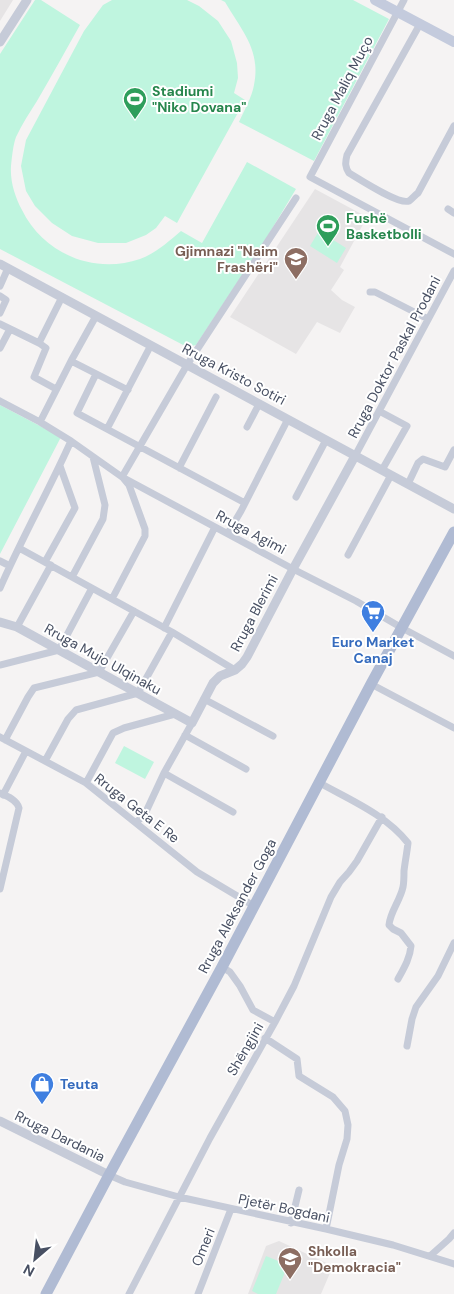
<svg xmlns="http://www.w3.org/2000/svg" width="454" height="1294" font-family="'DM Sans',sans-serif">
	<rect width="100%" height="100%" fill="#f5f3f3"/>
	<!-- education -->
	<path fill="#e6e4e5" d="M0,0H13L0,21Z
		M315,189L367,217L340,267L344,270L331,290L342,300L355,307L340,333L317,322L296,354L230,317Z
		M279,1241L333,1266L321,1294H248L266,1246Z"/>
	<!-- green -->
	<path fill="#bff5df" d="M35,0H41L80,25C66,50 52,75 37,101C30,112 22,124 16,137C13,145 12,157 11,166C10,181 15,197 22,210C43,253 93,275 140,259C156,253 168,242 181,231L202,243L247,162L296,189L264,242L196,345L187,347L0,249V54Z
		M112,0H187L199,6L218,21L231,41L237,63L238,78L234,93L245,100L177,223L165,216L156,228L146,235L126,243H98L72,236L52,223L35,206L26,191L21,166L26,140L84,31L103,5Z
		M221,0H353L389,19L314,161L239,122C244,111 252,97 254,85C261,50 242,31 225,2Z
		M319,231L346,248L337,263L310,246Z
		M0,405L61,437L0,554Z
		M124,746L154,762L145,779L115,763Z
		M266,1256L288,1265L276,1294H258L252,1291Z"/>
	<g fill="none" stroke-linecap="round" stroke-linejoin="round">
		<!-- minor -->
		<path stroke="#c6cbd8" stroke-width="7" d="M404,0L310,177L454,254
			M420,24L347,155C345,163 345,167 349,173C359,179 399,205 409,201C412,199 415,195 418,193L454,126
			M448,209L454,213
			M0,286L8,268
			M370,292H375L428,319
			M0,296L6,300L0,313
			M0,324L39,343L46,348L34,377L56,389
			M39,343L62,297
			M0,348L10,329
			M71,361L128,390
			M96,374L77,413L245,503
			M0,401L40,422L71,441L122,477L293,569L356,601L402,628L454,656
			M379,411L407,426L382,470
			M40,422L71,361L96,316
			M247,427L259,404
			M107,429L151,345
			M355,456L454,271
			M179,468L216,397
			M122,477L187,365L296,198
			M408,484L418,463L423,459L445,467L454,450
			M296,497L326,440
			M228,533L241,511L288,419
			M19,548L172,632L235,670
			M348,555L391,475
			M0,561L10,566
			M45,562L75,508L60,466
			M72,577L103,519L105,505L93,457
			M0,588C22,538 49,490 71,441
			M112,599L145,536V529L129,485L124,479
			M17,627L51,565
			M164,628L215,527
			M0,665L59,650L92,588
			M371,684L454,728
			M204,699L273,736
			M185,735L246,769
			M0,737L86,783L197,872L254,906
			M5,740L28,697L34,688L99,672L134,611
			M45,761L68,719L76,710L138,693L172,632
			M164,773L233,812
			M318,782C350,800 385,814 408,843C407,852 405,862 404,871C404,877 404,882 403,887C400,901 390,912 389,925L393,929L401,933L411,946C410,958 404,968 398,979
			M86,783L113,733L124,728L175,714
			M0,793C7,796 17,800 19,808L0,889
			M3,795L26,751
			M136,822L144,816L164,773L192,723
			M222,967L230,972L240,986L253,1010L275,1022
			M265,1038L297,1059L299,1076L333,1097L345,1111L348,1125L347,1139L339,1165L326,1229
			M407,1046L412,1019L416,1007L438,976L454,943
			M109,1175L125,1182L179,1197L326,1229L393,1245L454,1264
			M291,1223L299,1190
			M430,1256L449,1239L454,1233
			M129,1294L210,1138L275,1022L294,986L331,897L340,882L349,872L357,861L382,817
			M198,1294L231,1209"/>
		<!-- tertiary -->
		<path stroke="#c6cbd8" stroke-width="9" d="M0,42L27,0
			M0,264L454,509
			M0,622L17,627L192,723L213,683L220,676L235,670L242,664L247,657L293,569L355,456
			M0,1121L109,1175"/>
		<!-- secondary -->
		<path stroke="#c4cbdd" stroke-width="10" d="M375,0L454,42"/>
		<!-- primary -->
		<path stroke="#b0bbd3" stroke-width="11" d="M46,1294L109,1175L222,967L371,684L454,532"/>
	</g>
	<!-- icons -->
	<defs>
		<g id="stadium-pin" transform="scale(1.25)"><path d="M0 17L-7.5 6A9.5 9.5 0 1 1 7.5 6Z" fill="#2e9e5b" stroke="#fff"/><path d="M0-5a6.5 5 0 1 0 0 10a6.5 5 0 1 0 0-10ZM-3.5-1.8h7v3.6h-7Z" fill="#fff"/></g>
		<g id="school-pin" transform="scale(1.25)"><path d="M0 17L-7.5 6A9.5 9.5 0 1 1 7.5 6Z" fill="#8d6e63" stroke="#fff"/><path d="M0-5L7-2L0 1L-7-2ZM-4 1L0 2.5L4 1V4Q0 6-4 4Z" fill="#fff"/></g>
		<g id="supermarket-pin" transform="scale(1.25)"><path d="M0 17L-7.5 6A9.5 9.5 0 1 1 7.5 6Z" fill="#3f7fe0" stroke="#fff"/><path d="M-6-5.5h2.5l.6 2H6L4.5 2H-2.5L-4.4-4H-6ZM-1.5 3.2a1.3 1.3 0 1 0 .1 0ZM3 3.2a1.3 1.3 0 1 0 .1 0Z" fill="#fff"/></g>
		<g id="shop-pin" transform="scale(1.25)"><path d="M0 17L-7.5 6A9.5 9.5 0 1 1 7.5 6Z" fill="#3f7fe0" stroke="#fff"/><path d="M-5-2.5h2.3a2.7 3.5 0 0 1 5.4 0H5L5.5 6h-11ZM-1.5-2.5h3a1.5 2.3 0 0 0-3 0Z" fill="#fff"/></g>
	</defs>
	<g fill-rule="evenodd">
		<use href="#stadium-pin" x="135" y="99"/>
		<use href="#stadium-pin" x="328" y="226"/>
		<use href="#school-pin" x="296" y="259"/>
		<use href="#supermarket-pin" x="373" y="612"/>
		<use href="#shop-pin" x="42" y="1084"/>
		<use href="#school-pin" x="290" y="1259"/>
	</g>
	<g text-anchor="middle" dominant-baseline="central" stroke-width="4" stroke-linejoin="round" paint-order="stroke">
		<!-- street labels -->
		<g font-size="14" fill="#485063" stroke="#fff">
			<text transform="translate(342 88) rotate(-62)">Rruga Maliq Muço</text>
			<text transform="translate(394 357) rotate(-62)">Rruga Doktor Paskal Prodani</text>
			<text transform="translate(234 374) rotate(28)">Rruga Kristo Sotiri</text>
			<text transform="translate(251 532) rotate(28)">Rruga Agimi</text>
			<text transform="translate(254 613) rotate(-62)">Rruga Blerimi</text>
			<text transform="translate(103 659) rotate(29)">Rruga Mujo Ulqinaku</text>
			<text transform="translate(137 808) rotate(38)">Rruga Geta E Re</text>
			<text transform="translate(237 906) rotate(-62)">Rruga Aleksander Goga</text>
			<text transform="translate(245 1049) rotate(-60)">Shëngjini</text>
			<text transform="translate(60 1136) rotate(26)">Rruga Dardania</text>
			<text transform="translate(284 1208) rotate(12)">Pjetër Bogdani</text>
			<text transform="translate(203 1247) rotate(-68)">Omeri</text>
		</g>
		<!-- leisure labels -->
		<g font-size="14" font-weight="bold" fill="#27864d" stroke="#fff" text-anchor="start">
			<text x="152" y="91">Stadiumi<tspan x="152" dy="16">"Niko Dovana"</tspan></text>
			<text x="346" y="218">Fushë<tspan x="346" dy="16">Basketbolli</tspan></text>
		</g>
		<!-- education labels -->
		<g font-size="14" font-weight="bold" fill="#785e54" stroke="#fff" text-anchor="end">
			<text x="278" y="251">Gjimnazi "Naim<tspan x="278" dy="16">Frashëri"</tspan></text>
			<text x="308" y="1251" text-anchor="start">Shkolla<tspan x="308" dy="16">"Demokracia"</tspan></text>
		</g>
		<!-- shop labels -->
		<g font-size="14" font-weight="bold" fill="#366cbe" stroke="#fff">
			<text x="373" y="642">Euro Market<tspan x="373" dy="16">Canaj</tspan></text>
			<text x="60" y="1084" text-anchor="start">Teuta</text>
		</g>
	</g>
	<!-- north arrow -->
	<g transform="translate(35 1259) rotate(208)" stroke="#ffffff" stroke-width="4" paint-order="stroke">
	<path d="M0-4L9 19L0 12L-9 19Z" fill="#485063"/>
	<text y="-8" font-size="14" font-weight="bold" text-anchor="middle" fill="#485063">N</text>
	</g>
</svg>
